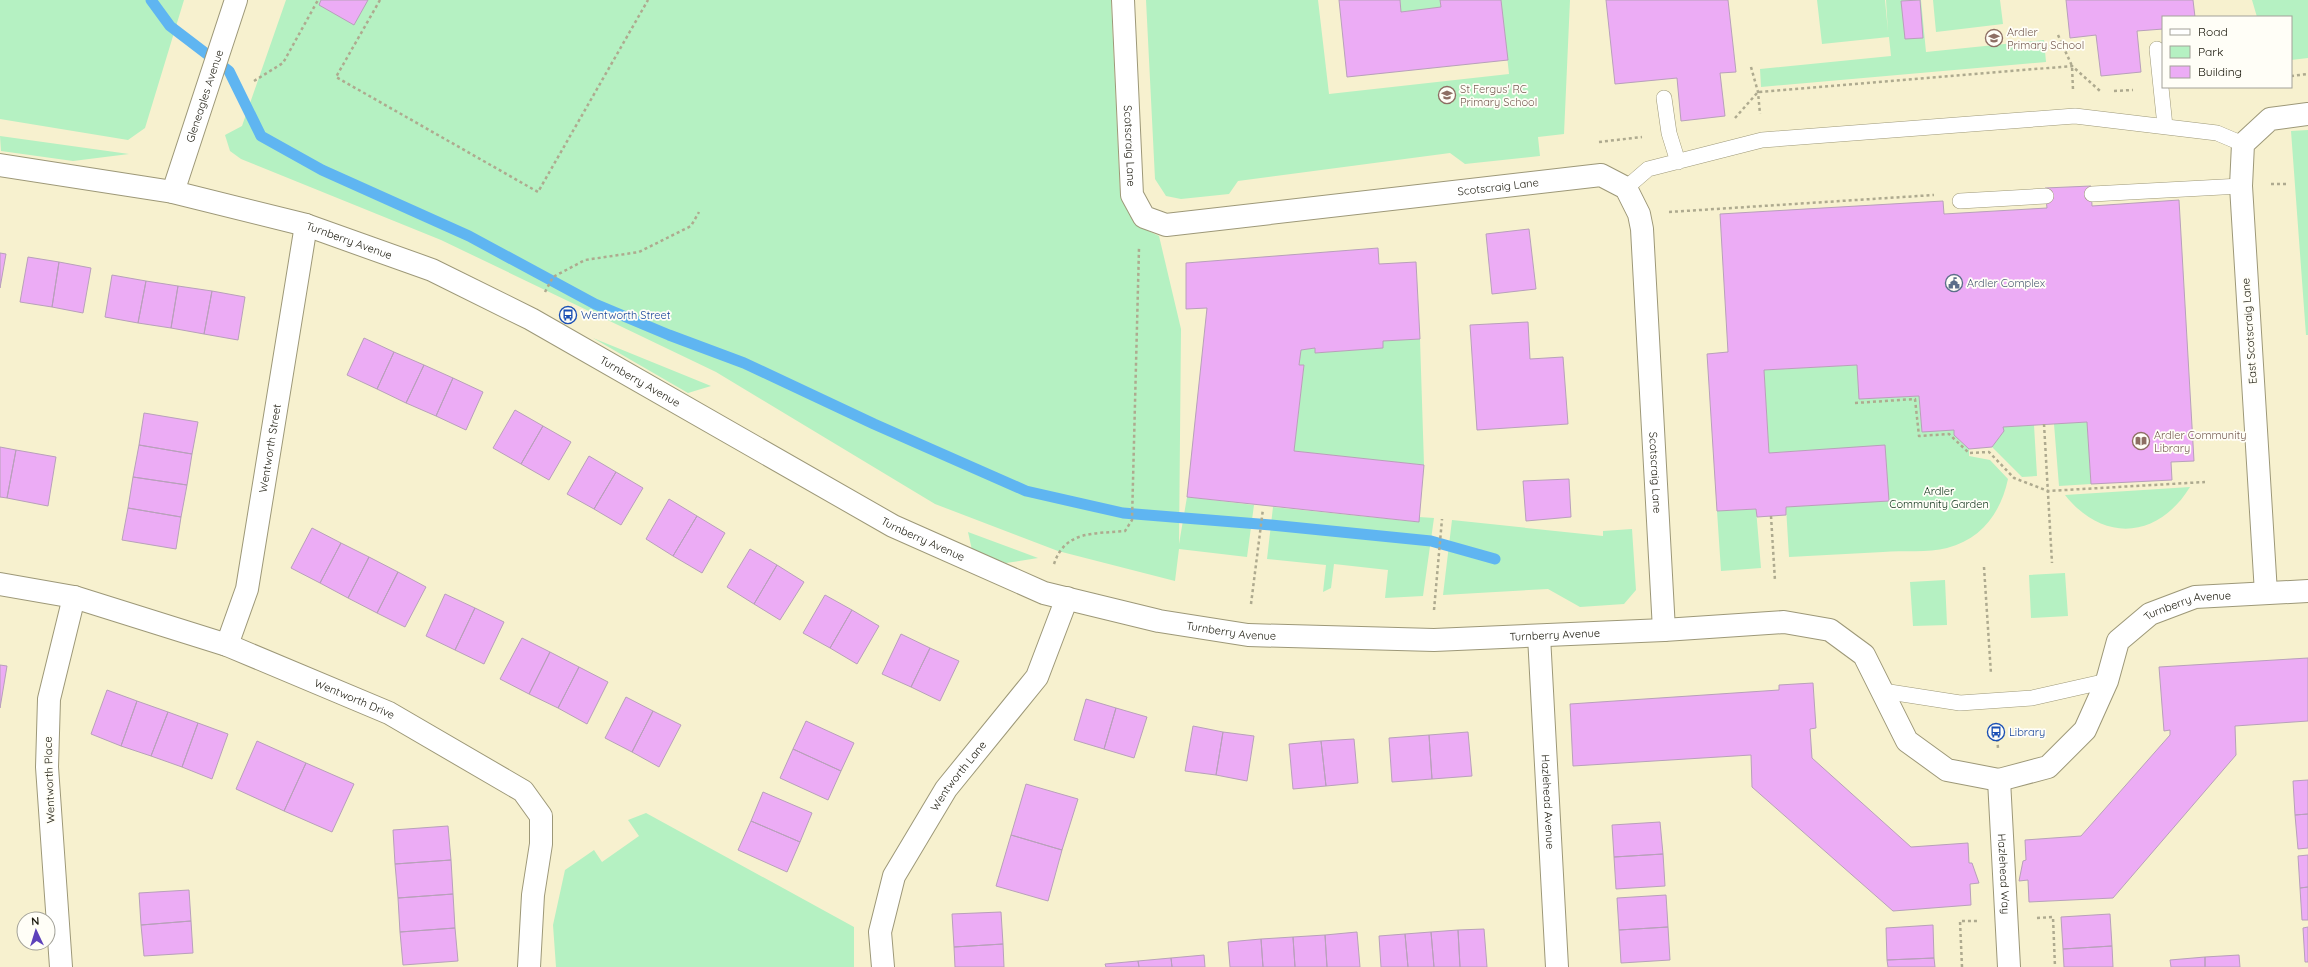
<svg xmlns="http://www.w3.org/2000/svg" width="2308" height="967" font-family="Quicksand,sans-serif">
	<rect width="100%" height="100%" fill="#f7f1cf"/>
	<!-- green -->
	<path fill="#b5f1c2" d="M0,0H184L145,128L128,140L0,119Z
		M286,0H1111L1120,189C1128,216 1133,224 1159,236L1181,329L1179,544L1187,497L1254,505L1247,557L1179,549L1175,581L1058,551L935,504L716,372L441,240L241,159L230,151L225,135L242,126Z
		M1146,0H1318L1329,94L1509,74L1501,0H1570L1564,134L1538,137L1540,156L1465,164L1450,153L1238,181L1229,194L1181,199L1166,196L1155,179Z
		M1400,0H1440L1441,7L1401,12Z
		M1817,0H1885L1888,32L1886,0H1921L1926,52L2044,40L2046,62L1761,87L1760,69L1891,56L1889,37L1822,44Z
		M1933,0H2000L2003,24L1936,32Z
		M2252,0H2308V58L2291,60V17H2257Z
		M2308,130V335H2306L2291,131Z
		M0,136L129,154L73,161L1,151Z
		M593,338L711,386L688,393Z
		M1420,339L1424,465L1294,451L1304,366L1299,365L1301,350L1315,348V353L1383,348V341Z
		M1857,365L1859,399L1919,396L1922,431L1954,430V435L1969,449V456L1990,460L2008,479C2001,512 1982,539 1947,548C1928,553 1903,550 1883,552C1852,554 1820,555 1789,557L1786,507L1889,501L1885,446L1769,453L1764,370Z
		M2087,422L2091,484L2059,486L2054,424Z
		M2034,425L2037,476L2022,477L1992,447L2004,431L2003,427Z
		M2190,487C2158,539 2103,543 2065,495Z
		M1273,507L1418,522L1419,517L1434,518L1423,596L1385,598L1388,570L1334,564L1331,588L1323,592L1326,565L1267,559Z
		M1756,509L1761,568L1721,571L1717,511Z
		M1452,520L1603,536V531L1632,529L1636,590L1624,604L1580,607L1548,589L1443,595Z
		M968,532L1038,558L1006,563L972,550Z
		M2065,573L2068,616L2031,618L2029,575Z
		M1945,580L1947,625L1913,626L1910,582Z
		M646,813L854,927V967H556L553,925L565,870L594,850L602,862L639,836L628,820Z"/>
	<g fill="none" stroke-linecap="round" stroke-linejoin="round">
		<!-- stream -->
		<path stroke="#5fb5f1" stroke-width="11" d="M151,0L170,26L229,71L261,136L322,170L469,236L595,304L669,335L744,363L874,424L1026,491L1123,513L1271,525L1431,541L1495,559"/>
	</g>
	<!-- building -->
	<path fill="#ecacf5" stroke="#b8a0ba" d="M321,0H368L354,25L319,5Z
		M1339,0H1400L1401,12L1441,7L1440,0H1501L1508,60L1347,77Z
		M1606,0H1728L1736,72L1720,73L1725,116L1681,121L1677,78L1615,84Z
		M1920,0L1923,38L1905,39L1901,1Z
		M2066,0H2193L2195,17H2163V29L2137,31L2141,72L2101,76L2096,35L2070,38Z
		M2091,186L2092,206L2179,200L2194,461L2171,462L2172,480L2091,484L2087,422L2003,427L2004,431L1992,447L1969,449L1954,435V430L1922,432L1919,396L1859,399L1857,365L1764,370L1769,453L1885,445L1889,501L1786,507V515L1757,517L1756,509L1717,511L1707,354L1728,352L1720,214L1943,201L1944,214L2047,208L2045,188Z
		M1529,229L1536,289L1492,294L1486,234Z
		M1378,248L1379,264L1416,262L1420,339L1383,341V348L1315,353V348L1301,350L1299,365H1304L1294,451L1424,465L1419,522L1187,497L1207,308L1186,309V263Z
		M0,253L6,254L0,288Z
		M28,257L59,262L52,307L20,302Z
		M59,262L91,268L83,313L52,307Z
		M112,275L146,281L138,323L105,317Z
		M146,281L178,286L171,328L138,323Z
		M178,286L212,291L204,334L171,328Z
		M212,291L245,297L238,340L204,334Z
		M1528,322L1530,359L1563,357L1568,424L1477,430L1470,325Z
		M364,338L394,352L377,389L347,375Z
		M394,352L424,365L406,403L377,389Z
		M424,365L453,378L436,416L406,403Z
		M453,378L483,392L466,430L436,416Z
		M515,410L543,426L521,464L493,448Z
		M144,413L198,422L192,454L139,445Z
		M543,426L571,442L549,480L521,464Z
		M139,445L192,454L187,485L133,477Z
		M0,447L16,450L7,498L0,497Z
		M16,450L56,457L48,506L7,498Z
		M589,456L616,472L594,509L567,494Z
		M616,472L643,488L621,525L594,509Z
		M133,477L187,485L181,517L128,508Z
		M1569,479L1571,517L1526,521L1523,481Z
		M669,499L697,516L673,556L646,539Z
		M128,508L181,517L176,549L122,540Z
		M697,516L725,533L702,573L673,556Z
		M312,528L341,543L320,583L291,568Z
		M341,543L369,557L348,598L320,583Z
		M750,549L777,565L754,604L727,587Z
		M369,557L398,572L377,613L348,598Z
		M777,565L804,582L780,620L754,604Z
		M398,572L426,587L405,627L377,613Z
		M445,594L475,608L455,650L426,636Z
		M825,595L852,610L830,648L803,633Z
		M475,608L504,622L484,664L455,650Z
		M852,610L879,626L857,664L830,648Z
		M901,634L930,648L911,687L882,674Z
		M522,638L550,652L529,694L500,679Z
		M930,648L959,661L940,701L911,687Z
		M550,652L579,667L558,708L529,694Z
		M2308,658V721L2235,726L2236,755L2113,898L2029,902L2028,880L2019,881L2023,861L2026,860L2025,840L2081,836L2170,735V730L2164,731L2159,667Z
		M0,665L7,666L0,708Z
		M579,667L608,682L587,724L558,708Z
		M1813,683L1816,728L1810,729L1812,758L1911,847L1968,843L1969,863H1972L1979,883L1970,884L1971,905L1893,911L1752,787L1751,755L1573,766L1570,704L1779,690V685Z
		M107,690L137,701L121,746L91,734Z
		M626,697L653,711L632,752L605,738Z
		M1086,699L1116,708L1104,749L1074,740Z
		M137,701L168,712L151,756L121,746Z
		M1116,708L1147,717L1134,758L1104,749Z
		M653,711L681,725L659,767L632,752Z
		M168,712L198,723L182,767L151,756Z
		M806,721L854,743L841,771L793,749Z
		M198,723L228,734L212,779L182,767Z
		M1193,726L1223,732L1216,775L1185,771Z
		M1223,732L1254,736L1247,781L1216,775Z
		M1468,732L1472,776L1432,779L1429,735Z
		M1429,735L1432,779L1392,782L1389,738Z
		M1354,739L1358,783L1326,786L1321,741Z
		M257,741L306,763L284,811L236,789Z
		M1321,741L1326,786L1293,789L1289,744Z
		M793,749L841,771L828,800L780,778Z
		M306,763L354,784L332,832L284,811Z
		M2308,780V814L2295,815L2293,781Z
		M1026,784L1078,799L1062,850L1011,835Z
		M763,792L812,813L800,842L751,821Z
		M2308,814V848L2298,849L2295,815Z
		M751,821L800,842L787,872L738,850Z
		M1660,822L1663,854L1614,857L1612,825Z
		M448,826L451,860L395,864L393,830Z
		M1011,835L1062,850L1048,901L996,886Z
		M1663,854L1665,886L1616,889L1614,857Z
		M2308,855V887L2300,888L2298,856Z
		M451,860L453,894L398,898L395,864Z
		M2308,887V920H2302L2300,888Z
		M189,890L191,921L141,925L139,893Z
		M453,894L455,928L400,932L398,898Z
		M1666,895L1668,927L1619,930L1617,898Z
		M1001,912L1003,944L954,947L952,914Z
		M2110,914L2112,946L2063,949L2061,917Z
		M191,921L193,953L144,956L141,925Z
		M1933,925L1934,958L1887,960L1886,928Z
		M1668,927L1670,960L1621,963L1619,930Z
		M2308,927V962H2305L2303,928Z
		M455,928L458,961L403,965L400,932Z
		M1484,929L1487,967H1460L1458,930Z
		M1458,930L1460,967H1434L1431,932Z
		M1357,932L1360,967H1327L1325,935Z
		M1431,932L1434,967H1408L1405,934Z
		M1405,934L1408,967H1381L1379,936Z
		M1325,935L1327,967H1295L1293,937Z
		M1293,937L1295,967H1263L1261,939Z
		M1261,939L1263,967H1230L1228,942Z
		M1003,944L1004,967H955L954,947Z
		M2112,946L2113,967H2064L2063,949Z
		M1204,955L1205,967H1172L1171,958Z
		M2239,955L2240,967H2205V957Z
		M2205,957V967H2171L2170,960Z
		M1171,958L1172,967H1139L1138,961Z
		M1934,958L1935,967H1888L1887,960Z
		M1138,961L1139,967H1106L1105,964Z"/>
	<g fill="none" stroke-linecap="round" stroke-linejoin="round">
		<!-- lane casing -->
		<g stroke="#9d9878" stroke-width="16">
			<path id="lane" d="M2157,49L2165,126
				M1664,98L1669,133L1678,162
				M1626,188L1648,169L1762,140L2075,116L2217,133L2243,144
				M2092,194L2241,186
				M1960,201L2046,196
				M1883,691L1960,703L2032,698L2107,681"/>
		</g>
		<!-- street casing -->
		<g stroke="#9d9878" stroke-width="24">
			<g id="street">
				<path id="s1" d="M1123,0L1132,195L1144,217L1166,225L1601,175L1626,188L1639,214L1642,229L1664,630"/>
				<path id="s2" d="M173,192L236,0"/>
				<path id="s3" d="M0,584L74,597L227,645L389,713L523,791L541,816V844L533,895L529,967"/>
				<path d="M2266,593L2241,186L2243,144L2270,119L2308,114"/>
				<path id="s4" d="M1539,636L1557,967"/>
				<path id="s5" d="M227,645L247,589L306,225"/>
				<path id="s6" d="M1999,780L2009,967"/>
				<path d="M61,967L47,767L49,699L74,597"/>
				<path id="s7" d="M883,967L880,932L894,876L946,789L1037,677L1067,598"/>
			</g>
		</g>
		<!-- secondary casing -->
		<g stroke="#9d9878" stroke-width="24">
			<g id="secondary">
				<path id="s8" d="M0,165L173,192L306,225L432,270L531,319L893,526L1044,593L1159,621L1248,635L1434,640L1664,630L1784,622L1830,630L1864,655L1907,741L1947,770L1999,780L2048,767L2085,730L2107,681L2118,641L2150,614L2195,597L2308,591"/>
			</g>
		</g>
		<!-- path -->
		<path stroke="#aeaa8f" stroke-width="2.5" stroke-dasharray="3 3" stroke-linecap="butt" d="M380,0L336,77L538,192L648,0
			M2058,35L2072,66L2073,90
			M1751,67L1758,92L1760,114
			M2291,76L2308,74
			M254,81L283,63L318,0
			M2114,91L2133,90
			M1735,118L1758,92L2072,66L2100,91
			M1599,142L1642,137
			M2271,184H2289
			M1669,212L1934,195
			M545,292L553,277L585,260L639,252L691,226L699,212
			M1855,403L1915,399L1919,436L1949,434L1969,453L1989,452L2014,478L2048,491L2205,482
			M2044,424L2052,563
			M1771,516L1775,581
			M1054,564C1065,530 1095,534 1125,531L1132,520L1139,248
			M1984,567L1991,674
			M1251,604L1263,509
			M1434,610L1442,519
			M1996,727L1998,748
			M2037,918L2053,917L2055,967
			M1962,967L1960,921H1977"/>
		<!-- lane -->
		<use href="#lane" stroke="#fff" stroke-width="15"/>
		<!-- street -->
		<use href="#street" stroke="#fff" stroke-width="22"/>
		<!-- secondary -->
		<use href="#secondary" stroke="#fff" stroke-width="22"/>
	</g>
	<!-- icons -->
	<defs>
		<g id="school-ring" transform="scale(0.9)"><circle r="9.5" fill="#fffef7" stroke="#8d6e63" stroke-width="1.5"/><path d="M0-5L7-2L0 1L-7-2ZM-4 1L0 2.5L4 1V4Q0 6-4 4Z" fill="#8d6e63"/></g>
		<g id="civic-ring" transform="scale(0.9)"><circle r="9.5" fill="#fffef7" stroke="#5c6f8a" stroke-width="1.5"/><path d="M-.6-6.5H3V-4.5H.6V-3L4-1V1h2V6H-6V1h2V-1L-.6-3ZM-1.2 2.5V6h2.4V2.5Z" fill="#5c6f8a"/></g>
		<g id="bus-ring" transform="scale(0.9)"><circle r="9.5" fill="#fffef7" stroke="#1a4fb4" stroke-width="1.5"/><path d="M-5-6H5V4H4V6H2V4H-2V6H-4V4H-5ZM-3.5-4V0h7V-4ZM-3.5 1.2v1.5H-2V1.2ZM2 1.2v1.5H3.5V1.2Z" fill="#1a4fb4"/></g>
		<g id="library-ring" transform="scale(0.9)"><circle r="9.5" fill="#fffef7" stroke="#8d6e63" stroke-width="1.5"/><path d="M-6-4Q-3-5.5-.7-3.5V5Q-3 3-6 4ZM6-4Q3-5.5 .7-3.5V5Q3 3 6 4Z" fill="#8d6e63"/></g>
	</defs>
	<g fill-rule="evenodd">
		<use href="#school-ring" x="1994" y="38"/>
		<use href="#school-ring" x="1447" y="95"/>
		<use href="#civic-ring" x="1954" y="283"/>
		<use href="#bus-ring" x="568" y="315"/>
		<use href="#library-ring" x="2141" y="441"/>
		<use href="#bus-ring" x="1996" y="732"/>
	</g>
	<g text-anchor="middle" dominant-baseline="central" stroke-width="3.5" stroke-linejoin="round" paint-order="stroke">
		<!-- education labels -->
		<g font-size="11" fill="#785e54" stroke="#fffef7" text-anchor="start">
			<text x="2007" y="32">Ardler<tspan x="2007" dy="13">Primary School</tspan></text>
			<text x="1460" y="89">St Fergus' RC<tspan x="1460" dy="13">Primary School</tspan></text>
			<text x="2154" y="435">Ardler Community<tspan x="2154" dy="13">Library</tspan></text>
		</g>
		<!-- street labels -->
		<g font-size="11" fill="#1a180c" stroke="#fffef7">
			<text stroke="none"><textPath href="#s2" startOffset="101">Gleneagles Avenue</textPath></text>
			<text stroke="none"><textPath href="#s1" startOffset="146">Scotscraig Lane</textPath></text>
			<text stroke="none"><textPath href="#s1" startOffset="578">Scotscraig Lane</textPath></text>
			<text stroke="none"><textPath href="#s8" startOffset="358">Turnberry Avenue</textPath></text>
			<text transform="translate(2249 331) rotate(-94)">East Scotscraig Lane</text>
			<text stroke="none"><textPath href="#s8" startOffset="682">Turnberry Avenue</textPath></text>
			<text stroke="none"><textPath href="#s5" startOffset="202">Wentworth Street</textPath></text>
			<text stroke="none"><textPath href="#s1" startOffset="998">Scotscraig Lane</textPath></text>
			<text stroke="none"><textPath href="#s8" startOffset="1006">Turnberry Avenue</textPath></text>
			<text stroke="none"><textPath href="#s8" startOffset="2450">Turnberry Avenue</textPath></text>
			<text stroke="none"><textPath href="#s8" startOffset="1330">Turnberry Avenue</textPath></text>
			<text stroke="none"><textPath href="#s8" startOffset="1654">Turnberry Avenue</textPath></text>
			<text stroke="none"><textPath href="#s3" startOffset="374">Wentworth Drive</textPath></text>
			<text stroke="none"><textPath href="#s7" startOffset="212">Wentworth Lane</textPath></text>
			<text transform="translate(49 780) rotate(-92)">Wentworth Place</text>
			<text stroke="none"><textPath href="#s4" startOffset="166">Hazlehead Avenue</textPath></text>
			<text stroke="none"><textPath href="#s6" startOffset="94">Hazlehead Way</textPath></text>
		</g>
		<!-- service labels -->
		<g font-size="11" fill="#4e5e75" stroke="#fffef7" text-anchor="start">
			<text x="1967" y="283">Ardler Complex</text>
		</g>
		<!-- transit labels -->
		<g font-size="11" fill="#164399" stroke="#fffef7" text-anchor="start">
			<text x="581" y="315">Wentworth Street</text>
			<text x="2009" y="732">Library</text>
		</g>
		<!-- park labels -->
		<g font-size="11" fill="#0e3219" stroke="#fffef7">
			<text x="1939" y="491">Ardler<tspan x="1939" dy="13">Community Garden</tspan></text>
		</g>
	</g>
	<!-- legend -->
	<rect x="2162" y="16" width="130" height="72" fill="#fffef7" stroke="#a3a299"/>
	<rect x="2170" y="29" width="20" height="6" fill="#ffffff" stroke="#a3a299"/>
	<text x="2198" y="36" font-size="12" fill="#1a180c">Road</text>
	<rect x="2170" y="46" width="20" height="12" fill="#b5f1c2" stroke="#a3a299"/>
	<text x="2198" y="56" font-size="12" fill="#1a180c">Park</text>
	<rect x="2170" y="66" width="20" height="12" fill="#ecacf5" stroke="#a3a299"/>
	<text x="2198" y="76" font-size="12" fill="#1a180c">Building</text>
	<!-- north arrow -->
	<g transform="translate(36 931) rotate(356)"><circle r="19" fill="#fffef7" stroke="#a3a299"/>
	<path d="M0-3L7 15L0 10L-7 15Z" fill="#5d41ba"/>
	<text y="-6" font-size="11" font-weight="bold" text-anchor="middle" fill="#1a180c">N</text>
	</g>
</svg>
